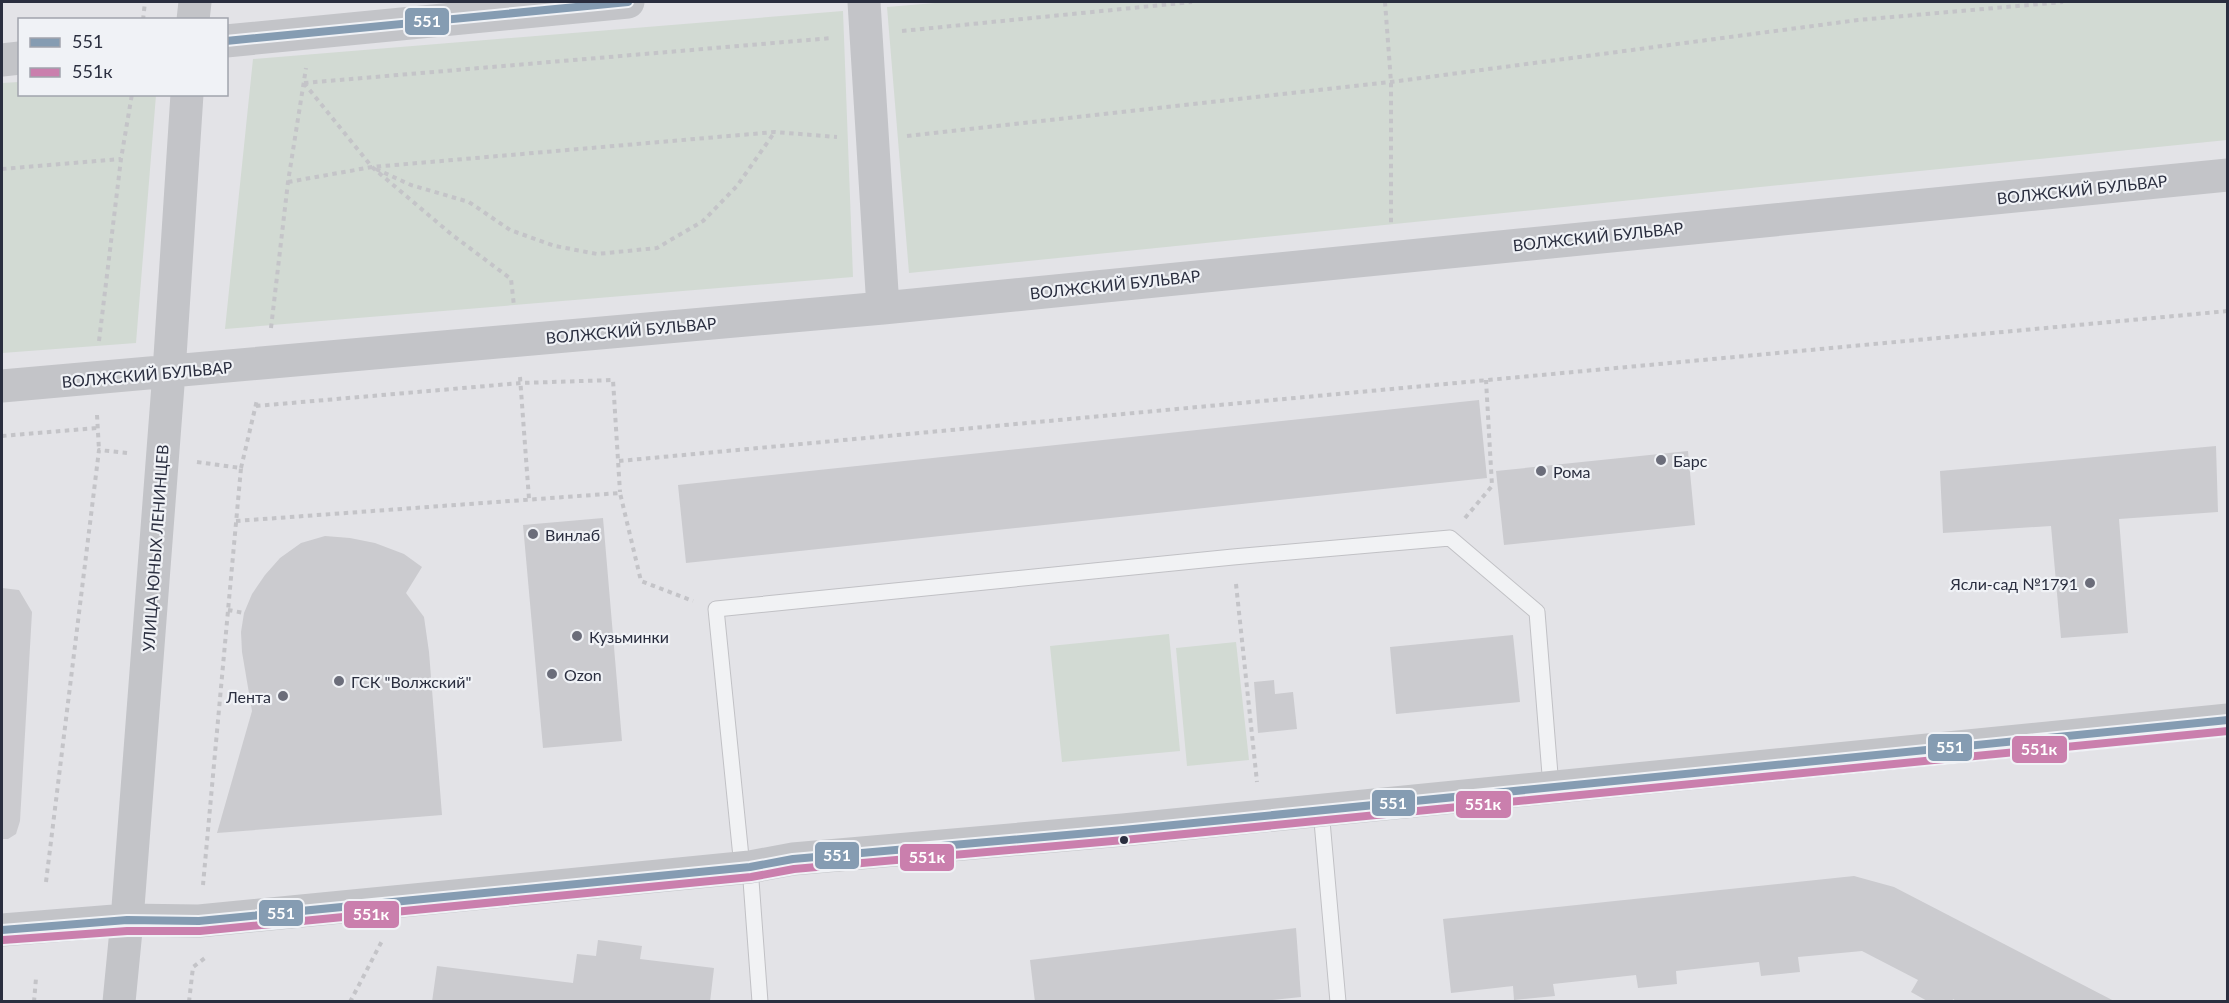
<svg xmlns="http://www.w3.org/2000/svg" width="2229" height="1003" font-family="Lato,sans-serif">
	<rect width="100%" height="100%" fill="#e3e3e7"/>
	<!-- green -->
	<path fill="#d2dad3" d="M947,2H2227V140L909,273L887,7Z
		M843,11L853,277L225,329L253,59Z
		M19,82L20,94L156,95L136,343L2,353V83Z
		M1169,634L1180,751L1062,762L1050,646Z
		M1236,642L1249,760L1187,766L1176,648Z"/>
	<!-- building -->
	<path fill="#cbcbcf" d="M1479,400L1487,478L686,563L678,485Z
		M2216,446L2218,512L2119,519L2128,633L2061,638L2051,526L1943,533L1940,471Z
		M1688,451L1695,525L1504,545L1496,471Z
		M603,518L622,741L543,748L523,525Z
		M325,536L350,538L375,543L404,554L422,567L406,593L424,617L429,652L442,815L217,833L252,711L242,652L241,632L244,613L252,594L265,575L280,558L301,543Z
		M2,588L19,590L32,612L20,821L16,834L8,839H2Z
		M1513,635L1520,702L1396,714L1390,647Z
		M1274,680L1275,694L1293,692L1297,729L1258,733L1254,682Z
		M1854,876L1894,887L2116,1002H1958L1953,999L1952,1002H1929L1911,992L1918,980L1862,951L1798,957L1800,972L1761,976L1759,962L1676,971L1677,984L1638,988L1636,975L1553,984L1555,996L1514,1000L1513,986L1451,993L1443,919Z
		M1296,928L1301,997L1252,1002H1035L1030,960Z
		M598,940L642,946L640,959L714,968L710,1002H432L437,966L573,983L577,954L596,956Z"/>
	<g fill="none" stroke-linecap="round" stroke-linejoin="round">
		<!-- lane casing -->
		<g stroke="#c1c1c5" stroke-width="17">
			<path id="lane" d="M1321,810L1338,1002
				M742,867L716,609L1233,557L1450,538L1537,612L1551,787
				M750,867L760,1002"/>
		</g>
		<!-- path -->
		<path stroke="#c4c4c8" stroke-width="4" stroke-dasharray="4.5 4.5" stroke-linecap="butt" d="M1385,2L1391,82V223
			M143,20L145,2
			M902,31L1192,2
			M304,83L832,38
			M304,83L372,167L451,234L511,279L514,306
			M907,136L1391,82L1858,20L2063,2
			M2,169L121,159
			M376,169L411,185L469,202L510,230L555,246L597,254L657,248L703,221L737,186L774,133
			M288,182L372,167L775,132L837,137
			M271,328L288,182L306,68
			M99,341L121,159L132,94
			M520,377L529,499
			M256,406L521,383L613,380L620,492
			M97,415L99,450
			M2,436L97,428
			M619,461L2228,311
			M197,462L241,468L203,885
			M241,468L257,400
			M1465,518L1492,486L1486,380
			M236,521L620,493L641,581L693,601
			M1236,584L1257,782
			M228,610L244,613
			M46,882L99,450L127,453
			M34,1002L36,978
			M189,1002L193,967L205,958
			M350,1002L383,939"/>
		<!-- lane -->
		<use href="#lane" stroke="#f1f2f4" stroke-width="15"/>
		<!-- secondary -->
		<path stroke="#c3c4c8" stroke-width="33" d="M864,2L883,308
			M193,20L195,2
			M226,41L628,2
			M2,60L20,58
			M2,386L883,308L2228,175
			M2,930L127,920L199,921L750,867L793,859L1123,830L2228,720
			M119,1002L127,920L169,372L187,94"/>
		<!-- bus-1 casing -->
		<g stroke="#f0f2f6" stroke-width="12">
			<path id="bus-1" d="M226,41L628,2
				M2,930L127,920L199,921L750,867L793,859L1123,830L2228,720"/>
		</g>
		<!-- bus-2 casing -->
		<g stroke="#f0f2f6" stroke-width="12">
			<path id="bus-2" d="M3,940L127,931H200L751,877L794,869L1124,840L2228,731"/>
		</g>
		<!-- bus-1 -->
		<use href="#bus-1" stroke="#859cb2" stroke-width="8"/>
		<!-- bus-2 -->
		<use href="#bus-2" stroke="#ca7fad" stroke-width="8"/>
	</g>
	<!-- markers -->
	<g fill="#6b6d7a" stroke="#f0f2f6" stroke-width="2">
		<circle cx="1661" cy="460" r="6"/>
		<circle cx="1541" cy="471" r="6"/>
		<circle cx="533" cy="534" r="6"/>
		<circle cx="2090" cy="583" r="6"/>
		<circle cx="577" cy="636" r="6"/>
		<circle cx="552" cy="674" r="6"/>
		<circle cx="339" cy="681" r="6"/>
		<circle cx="283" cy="696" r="6"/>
	</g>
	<circle fill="#2a2e3f" stroke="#f0f2f6" stroke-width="2" cx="1124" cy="840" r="5"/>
	<g text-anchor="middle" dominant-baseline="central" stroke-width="4.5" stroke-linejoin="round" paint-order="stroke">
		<!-- street labels -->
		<g font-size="16" fill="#2a2e3f" stroke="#f0f2f6">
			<text transform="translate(2082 189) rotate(-6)">ВОЛЖСКИЙ БУЛЬВАР</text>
			<text transform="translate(1598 236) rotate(-6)">ВОЛЖСКИЙ БУЛЬВАР</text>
			<text transform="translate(1115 284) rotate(-6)">ВОЛЖСКИЙ БУЛЬВАР</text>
			<text transform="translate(631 330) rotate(-5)">ВОЛЖСКИЙ БУЛЬВАР</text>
			<text transform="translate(147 374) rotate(-5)">ВОЛЖСКИЙ БУЛЬВАР</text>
			<text transform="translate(155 548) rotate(-86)">УЛИЦА ЮНЫХ ЛЕНИНЦЕВ</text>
		</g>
		<!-- poi labels -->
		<g font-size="16" fill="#2a2e3f" stroke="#f0f2f6" text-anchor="start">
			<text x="1673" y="460">Барс</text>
			<text x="1553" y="471">Рома</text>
			<text x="545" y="534">Винлаб</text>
			<text x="2078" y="583" text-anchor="end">Ясли-сад №1791</text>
			<text x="589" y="636">Кузьминки</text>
			<text x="564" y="674">Ozon</text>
			<text x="351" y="681">ГСК "Волжский"</text>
			<text x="271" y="696" text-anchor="end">Лента</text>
		</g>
	</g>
	<g stroke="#f0f2f6" stroke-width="2">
		<rect x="404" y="7" width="46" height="29" rx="6" fill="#859cb2"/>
		<rect x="1927" y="733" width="46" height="29" rx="6" fill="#859cb2"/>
		<rect x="2011" y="735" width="57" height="29" rx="6" fill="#ca7fad"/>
		<rect x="1371" y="789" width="45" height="28" rx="6" fill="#859cb2"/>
		<rect x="1455" y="790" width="57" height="29" rx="6" fill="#ca7fad"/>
		<rect x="814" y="841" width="46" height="29" rx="6" fill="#859cb2"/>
		<rect x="899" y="843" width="56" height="29" rx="6" fill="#ca7fad"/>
		<rect x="258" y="899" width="46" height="28" rx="6" fill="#859cb2"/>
		<rect x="343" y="900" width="57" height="29" rx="6" fill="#ca7fad"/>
	</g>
	<g font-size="16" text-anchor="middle" font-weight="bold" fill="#fff">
		<text x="427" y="27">551</text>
		<text x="1950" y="753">551</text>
		<text x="2039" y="755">551к</text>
		<text x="1393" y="809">551</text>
		<text x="1483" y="810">551к</text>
		<text x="837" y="861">551</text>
		<text x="927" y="863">551к</text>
		<text x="281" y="919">551</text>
		<text x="371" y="920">551к</text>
	</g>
	<!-- border -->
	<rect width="2229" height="1003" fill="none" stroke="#2a2e3f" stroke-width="6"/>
	<!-- legend -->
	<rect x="18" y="18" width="210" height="78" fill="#f0f2f6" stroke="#a1a4ad" stroke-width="1.5"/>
	<rect x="30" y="38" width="30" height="9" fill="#859cb2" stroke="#a1a4ad" stroke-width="1.5"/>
	<text x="72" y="48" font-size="18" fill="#2a2e3f">551</text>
	<rect x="30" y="68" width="30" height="9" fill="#ca7fad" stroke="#a1a4ad" stroke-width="1.5"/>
	<text x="72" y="78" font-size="18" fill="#2a2e3f">551к</text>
</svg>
